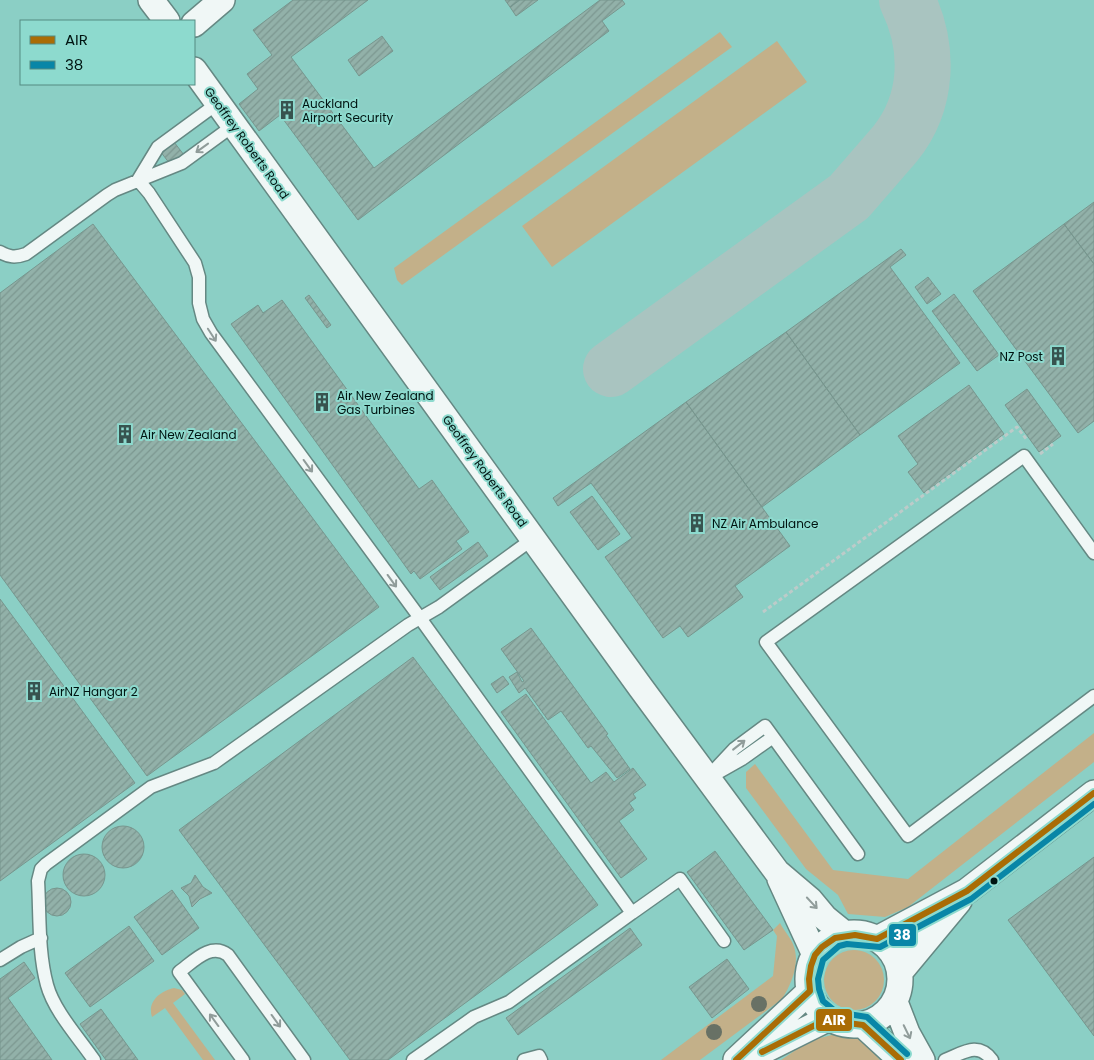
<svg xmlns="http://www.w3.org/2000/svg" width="1094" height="1060" font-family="Poppins,sans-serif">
	<defs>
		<pattern id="building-hatch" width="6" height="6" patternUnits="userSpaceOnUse" patternTransform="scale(1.25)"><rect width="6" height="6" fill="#92b1a9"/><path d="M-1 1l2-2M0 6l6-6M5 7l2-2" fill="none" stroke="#7c9790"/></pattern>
	</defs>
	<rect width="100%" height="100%" fill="#9ec8c2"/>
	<!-- built -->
	<path fill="#8bcfc5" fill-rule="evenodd" d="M0,0H1094V1060H0ZM21,21H194V84H21Z"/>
	<!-- green -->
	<path fill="#c3b089" d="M720,32L732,47L402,285L397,280L394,268Z
		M777,41L807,82L552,267L522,226Z
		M1094,733V762L908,907L885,917L848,914L838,895L806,869L746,788V772L755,764L833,870L908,879Z
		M780,923C784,931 792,939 794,947C800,964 791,985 782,999L700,1060H661L773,976L777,936L773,930Z
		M824 980a30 30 0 1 1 60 0a30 30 0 1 1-60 0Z
		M174,988L182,990L185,994L173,1003L215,1060H203L165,1008L152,1017C147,1002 160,991 174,988Z
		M839,1033L862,1039L880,1060H781L809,1041Z"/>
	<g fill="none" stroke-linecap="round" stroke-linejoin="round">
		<!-- taxiway -->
		<path stroke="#a9c4c0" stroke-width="56" d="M611,369L849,197L895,144C929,102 930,47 907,0"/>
	</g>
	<!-- building -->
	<path fill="url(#building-hatch)" stroke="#77968e" d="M293,0H368L291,57L374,168L600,0H622L625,4L602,21L609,31L358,220L280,115L259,131L239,104L258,89L247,74L272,55L253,30Z
		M505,0H519L510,7Z
		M520,0H538L516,16L510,7Z
		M382,36L393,51L359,76L348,60Z
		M174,142L184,155L170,164L160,151Z
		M1094,202V264L1064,224Z
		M93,224L379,607L147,776L0,575V293Z
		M1064,224L1094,264V421L1078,433L973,291Z
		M901,249L906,255L890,267L960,363L860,435L786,332Z
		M928,277L941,294L927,304L915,287Z
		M954,294L999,355L977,371L932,311Z
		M309,295L331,325L327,328L305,298Z
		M282,300L419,489L432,480L469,532L456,541L462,549L420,579L414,571L411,574L231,324L258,305L263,313Z
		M786,332L860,435L762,507L686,402Z
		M969,385L1004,434L924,493L908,472L918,464L898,436Z
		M1027,389L1061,436L1039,452L1005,405Z
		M686,402L790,546L735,586L743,597L688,637L680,626L663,638L605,557L632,538L591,483L558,506L553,498Z
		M592,496L620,534L598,550L570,512Z
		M478,542L488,556L440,590L430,577Z
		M0,599L135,783L0,881Z
		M531,628L608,734L606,735L630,769L617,778L591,746L588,748L561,711L548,720L525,688L519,693L509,677L517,672L522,682L524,681L501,649Z
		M413,657L598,905L388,1060H350L179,830Z
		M503,676L509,684L497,693L491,684Z
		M526,694L591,783L606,772L614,782L633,768L646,785L633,794L636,798L629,803L634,810L619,821L647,859L621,878L501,712Z
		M102 847a21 21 0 1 1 42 0a21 21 0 1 1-42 0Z
		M715,851L773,930L744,950L687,872Z
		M63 875a21 21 0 1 1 42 0a21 21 0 1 1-42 0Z
		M1094,857V1036L1008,920Z
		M195,875L203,887L212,893L200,899L192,907L189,896L181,888L191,883Z
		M43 902a14 14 0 1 1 28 0a14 14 0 1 1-28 0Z
		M172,890L199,928L162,955L134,917Z
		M129,926L154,961L90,1007L65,973Z
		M630,928L642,945L518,1035L506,1018Z
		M727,959L749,989L712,1018L689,987Z
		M24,962L35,978L8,998L52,1060H0V979Z
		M101,1009L138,1060H106L80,1024Z"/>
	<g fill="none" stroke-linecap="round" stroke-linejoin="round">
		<!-- lane casing -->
		<g stroke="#658883" stroke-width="15">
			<path id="lane" d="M138,180L149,193L195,263L199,277V303L203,319L211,333L420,618L632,913L509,1002L474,1017L413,1060
				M138,180L158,147L218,103
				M0,252C9,257 15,258 26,254L107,195L115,190L182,163L234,125
				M1094,553L1024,456L766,642L908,836L1094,696
				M719,772L742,759L773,737
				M707,778L734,749L765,726L858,854
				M632,913L680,879L724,941
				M0,960L21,947L41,938
				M94,1060C79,1038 54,1011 47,985C38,952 40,915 38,881L41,869L46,864L151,787L214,763L408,625L439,607L534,538
				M243,1060L179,972C194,961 211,942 228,955L304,1060
				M524,1060L539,1056L541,1060
				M945,1060C963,1053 978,1041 992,1060"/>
		</g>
		<!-- street casing -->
		<g stroke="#658883" stroke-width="28">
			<path id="street" d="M151,0L167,21
				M194,24L222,0
				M194,70L641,688L777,872L810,900L825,918L846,935
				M780,879L815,955
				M808 979a46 46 0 1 1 92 0a46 46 0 1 1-92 0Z
				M877,939L967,891L1094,793
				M900,972L959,901
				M895,1002L907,1033L922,1060
				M863,1025L901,1060
				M751,1057L829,1018
				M736,1060L810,991"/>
		</g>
		<!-- path -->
		<path stroke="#bdcbc9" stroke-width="3" stroke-dasharray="4 2.5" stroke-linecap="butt" d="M1040,454L1053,444
			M763,612L1017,427L1027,440"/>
		<!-- lane -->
		<use href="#lane" stroke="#f0f7f6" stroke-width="12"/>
		<!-- street -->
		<use href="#street" stroke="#f0f7f6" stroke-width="25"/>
		<!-- bus-1 casing -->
		<g stroke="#8ddace" stroke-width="10">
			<path id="bus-1" d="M762,1052L829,1018L840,1022L863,1025L901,1060
				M736,1060L810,991L809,979L811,966L815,955L822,947L835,938L855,935L877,939L967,891L1094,793"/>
		</g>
		<!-- bus-2 casing -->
		<g stroke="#8ddace" stroke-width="10">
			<path id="bus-2" d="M907,1054L867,1017L842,1013L834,1010L823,1001L819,989L818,979L823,960L839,946L847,944L880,947L971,899L1094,804"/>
		</g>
		<!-- bus-1 -->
		<use href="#bus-1" stroke="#aa6c05" stroke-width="6"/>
		<!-- bus-2 -->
		<use href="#bus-2" stroke="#0886a7" stroke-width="6"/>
	</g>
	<!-- trees -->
	<g fill="#687165">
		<circle cx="759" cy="1004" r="8"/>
		<circle cx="714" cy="1032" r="8"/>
	</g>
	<!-- one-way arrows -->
	<defs><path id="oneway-shaft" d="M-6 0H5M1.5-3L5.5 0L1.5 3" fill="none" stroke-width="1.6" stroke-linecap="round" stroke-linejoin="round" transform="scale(1.25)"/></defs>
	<g stroke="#909c9a">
		<use href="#oneway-shaft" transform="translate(202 148) rotate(144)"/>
		<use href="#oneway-shaft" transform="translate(212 335) rotate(57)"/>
		<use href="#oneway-shaft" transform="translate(308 466) rotate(54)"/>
		<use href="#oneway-shaft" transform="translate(392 581) rotate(54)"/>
		<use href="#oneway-shaft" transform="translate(739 745) rotate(-38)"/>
		<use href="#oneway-shaft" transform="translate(812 903) rotate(47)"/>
		<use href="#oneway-shaft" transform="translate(214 1020) rotate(-126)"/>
		<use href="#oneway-shaft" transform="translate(276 1021) rotate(54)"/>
		<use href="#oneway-shaft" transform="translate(907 1032) rotate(64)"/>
	</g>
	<!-- icons -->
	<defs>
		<g id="building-bare" transform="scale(1.5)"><path d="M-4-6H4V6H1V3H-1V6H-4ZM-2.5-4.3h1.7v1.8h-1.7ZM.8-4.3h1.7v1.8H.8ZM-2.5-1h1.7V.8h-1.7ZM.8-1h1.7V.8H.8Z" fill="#37534f" stroke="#8ddace" stroke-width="2.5" paint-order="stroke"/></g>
	</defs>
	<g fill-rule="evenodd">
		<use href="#building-bare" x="287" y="110"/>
		<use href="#building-bare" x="1058" y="356"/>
		<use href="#building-bare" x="322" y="402"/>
		<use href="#building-bare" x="125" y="434"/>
		<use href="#building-bare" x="697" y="523"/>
		<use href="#building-bare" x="34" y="691"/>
	</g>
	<!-- markers -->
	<circle fill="#001411" stroke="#8ddace" stroke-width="2" cx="994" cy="881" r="4.5"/>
	<g text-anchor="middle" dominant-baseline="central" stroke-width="4" stroke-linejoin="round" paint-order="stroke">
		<!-- poi labels -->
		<g font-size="12" fill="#001411" stroke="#8ddace" text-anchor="start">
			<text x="302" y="103">Auckland<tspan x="302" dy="14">Airport Security</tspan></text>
			<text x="1043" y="356" text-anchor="end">NZ Post</text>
			<text x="337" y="395">Air New Zealand<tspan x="337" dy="14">Gas Turbines</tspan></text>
			<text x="140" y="434">Air New Zealand</text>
			<text x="712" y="523">NZ Air Ambulance</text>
			<text x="49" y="691">AirNZ Hangar 2</text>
		</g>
		<!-- street labels -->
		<g font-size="12" fill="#001411" stroke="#8ddace">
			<text transform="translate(247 143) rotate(54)">Geoffrey Roberts Road</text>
			<text transform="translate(485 471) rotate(54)">Geoffrey Roberts Road</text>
		</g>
	</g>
	<g stroke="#8ddace" stroke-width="2">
		<rect x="888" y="923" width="29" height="24" rx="5" fill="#0886a7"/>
		<rect x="815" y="1008" width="38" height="24" rx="5" fill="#aa6c05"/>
	</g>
	<g font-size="14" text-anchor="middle" font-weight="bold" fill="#fff">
		<text x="902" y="940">38</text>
		<text x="834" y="1025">AIR</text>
	</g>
	<!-- legend -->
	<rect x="20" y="20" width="175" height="65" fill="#8ddace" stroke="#558b82"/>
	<rect x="30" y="36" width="25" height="8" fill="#aa6c05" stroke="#558b82"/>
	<text x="65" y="45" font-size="15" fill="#001411">AIR</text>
	<rect x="30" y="61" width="25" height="8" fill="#0886a7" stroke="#558b82"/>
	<text x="65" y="70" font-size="15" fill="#001411">38</text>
</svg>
